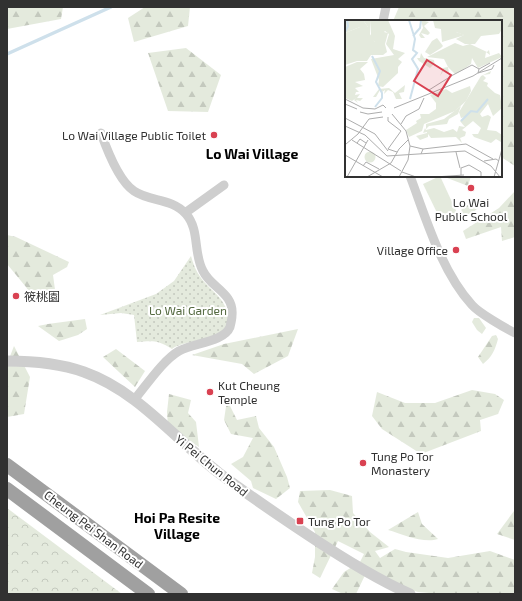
<svg xmlns="http://www.w3.org/2000/svg" width="522" height="601" font-family="'Exo 2','Noto Sans TC',sans-serif">
	<defs>
		<pattern id="grass-dots" width="8" height="8" patternUnits="userSpaceOnUse"><rect width="8" height="8" fill="#e4eadd"/><path d="M2 2h.1M6 6h.1" fill="none" stroke="#c4c9be" stroke-width="1.8" stroke-linecap="round"/></pattern>
		<pattern id="forest-firs" width="22" height="20" patternUnits="userSpaceOnUse"><rect width="22" height="20" fill="#e4eadd"/><path d="M5 1l3.5 6h-7zM16 11l3.5 6h-7z" fill="#c4c9be"/></pattern>
		<pattern id="park-crowns" width="20" height="18" patternUnits="userSpaceOnUse"><rect width="20" height="18" fill="#e4eadd"/><path d="M2 6a3 3 0 1 1 6 0M12 15a3 3 0 1 1 6 0" fill="none" stroke="#c4c9be"/></pattern>
	</defs>
	<rect width="100%" height="100%" fill="#fff"/>
	<!-- grass -->
	<path fill="url(#grass-dots)" d="M191,256C193,264 196,271 201,278C211,291 225,298 228,315C232,342 187,338 172,349C157,340 154,341 137,342L134,315L121,313L100,315L156,294L174,281Z"/>
	<!-- forest -->
	<path fill="url(#forest-firs)" d="M7,7H63L61,19L7,29Z
		M145,7H190L188,26L134,42L128,18Z
		M399,7H515V166L501,157V21H393Z
		M186,48L221,75L208,112L168,111L148,53Z
		M442,176H471L468,186Z
		M515,191V237L502,241L501,227L466,239L463,231L499,208Z
		M462,203L477,209L471,214L461,218Z
		M7,235L16,237L69,262L67,267L53,275L56,297L33,298L26,287L7,264Z
		M474,318H479L486,328L482,334L477,330L472,322Z
		M85,319L87,329L78,335L59,341L38,326L48,324Z
		M298,329L288,356L254,374L242,364L192,355L224,344Z
		M496,335L498,339C495,350 492,357 483,364L478,357L492,336Z
		M14,346L30,377L24,414L7,417V364Z
		M116,349L145,371L135,387L103,357Z
		M472,390L495,394L504,400L498,414L480,420L481,431L421,454L382,429L372,416L377,392L405,403H435Z
		M169,394L191,400L188,413L196,422L199,447L168,427L167,412Z
		M227,400L237,420L256,416L259,428L274,447L287,477L290,488L276,499L253,488L251,481L231,464L243,457L253,438L231,434L224,420Z
		M330,490L352,496L353,513L370,532L389,547L375,551L380,558L395,549L406,552L448,558L490,551L515,560V594H440L418,592L386,583L367,571L356,594H343L332,589L344,572L360,562L364,554L338,541L320,578L312,573L315,557V532L298,502L300,491Z
		M514,511L515,512V540L497,534Z
		M418,512L422,524L438,539C424,544 402,534 388,530Z"/>
	<!-- park -->
	<path fill="url(#park-crowns)" d="M7,508L122,594H7Z"/>
	<!-- pitch -->
	<path fill="#e4eadd" d="M440,176L458,215L442,223L423,184Z"/>
	<g fill="none" stroke-linecap="round" stroke-linejoin="round">
		<!-- stream -->
		<path stroke="#cee0eb" stroke-width="3.5" d="M7,54L111,7"/>
		<!-- minor -->
		<path stroke="#cecece" stroke-width="9" d="M383,21L386,7
			M101,133C107,150 119,181 134,191C150,202 172,198 186,214C200,230 193,253 203,271C211,288 234,293 232,315C232,318 231,323 230,327C224,342 193,343 179,351C163,360 146,386 134,400
			M410,176C426,218 441,271 472,305C479,313 505,328 515,333
			M185,213L224,185"/>
		<!-- tertiary -->
		<path stroke="#cecece" stroke-width="11" d="M7,361C33,361 59,363 84,372C138,391 175,439 219,473C248,495 278,515 308,535C341,557 374,578 410,594"/>
		<!-- trunk -->
		<path stroke="#a0a0a0" stroke-width="14" d="M7,465L181,594
			M7,489L148,594"/>
	</g>
	<!-- markers -->
	<g fill="#d94151" stroke="#fff" stroke-width="1.5">
		<circle cx="214" cy="135" r="4"/>
		<circle cx="471" cy="188" r="4"/>
		<circle cx="456" cy="250" r="4"/>
		<circle cx="16" cy="296" r="4"/>
		<circle cx="210" cy="392" r="4"/>
		<circle cx="363" cy="463" r="4"/>
		<rect x="296" y="517" width="8" height="8" rx="2"/>
	</g>
	<g text-anchor="middle" dominant-baseline="central" stroke-width="4" stroke-linejoin="round" paint-order="stroke">
		<!-- poi labels -->
		<g font-size="12" fill="#313131" stroke="#fff" text-anchor="start">
			<text x="206" y="135" text-anchor="end">Lo Wai Village Public Toilet</text>
			<text x="471" y="202" text-anchor="middle">Lo Wai<tspan x="471" dy="14">Public School</tspan></text>
			<text x="448" y="250" text-anchor="end">Village Office</text>
			<text x="24" y="296">筱桃園</text>
			<text x="218" y="385">Kut Cheung<tspan x="218" dy="14">Temple</tspan></text>
			<text x="371" y="456">Tung Po Tor<tspan x="371" dy="14">Monastery</tspan></text>
			<text x="308" y="521">Tung Po Tor</text>
		</g>
		<!-- park labels -->
		<g font-size="12" fill="#556a41" stroke="#fff">
			<text x="188" y="310">Lo Wai Garden</text>
		</g>
		<!-- street labels -->
		<g font-size="12" fill="#313131" stroke="#fff">
			<text transform="translate(212 465) rotate(39)">Yi Pei Chun Road</text>
			<text transform="translate(94 529) rotate(37)">Cheung Pei Shan Road</text>
		</g>
		<!-- quarter labels -->
		<g font-size="14" font-weight="bold" fill="#000" stroke="#fff">
			<text x="252" y="153">Lo Wai Village</text>
			<text x="177" y="517">Hoi Pa Resite<tspan x="177" dy="16">Village</tspan></text>
		</g>
	</g>
	<!-- overview -->
	<g transform="translate(345 20)">
		<rect width="157" height="157" fill="#fff"/>
		<path d="M1,0H18L23,7H15L0,13ZM26,0H43L50,16L48,29L60,33L53,39L57,42L53,47V53L38,67L33,66L34,60L26,39L49,35L41,24L44,14L40,11L30,22L26,18ZM88,0H118L122,5L111,12L120,15L97,22L96,9L90,8Z" fill="#e4eadd"/>
		<path d="M18,0H26L25,14L30,22V13L35,11L43,13L40,24L42,32L38,35H26L22,41H12L0,45V13L15,7H23ZM76,0L84,2L79,6L85,13L83,15L76,13L80,18H76L74,15L78,8ZM118,0H157V9L154,14L136,16L130,24H120L111,19L119,15L111,12L112,6L121,5ZM110,23L118,26L125,24L142,32L144,30L145,35L141,32L140,38L154,33L157,37L133,48L127,38L126,44L116,51L110,54L103,47L104,53L99,50L95,56L98,48L103,47L99,39L82,37ZM76,33L79,38L89,40L90,48L89,44L85,48L74,41L72,38H75ZM12,42H23L15,49L19,54L20,60L10,62L18,66L10,68L14,72H11L10,75L15,74L12,78H18L15,81L11,80L13,83L9,80L11,78L7,81L0,78V47ZM146,51L145,54L138,55L141,58L138,61L143,63L142,66L150,73L155,75L157,88L148,96L143,84L135,94L137,97L143,95L146,97L142,110L151,111L157,115L156,122L151,119L146,123L129,117L127,114H133L136,108L128,101L117,110L121,112L120,116L115,118L117,123L111,117L86,118L83,114V117L75,120L71,116L82,113V112L69,115L78,113L80,108L81,110L89,108L99,112L108,109L112,112L114,106L120,107L115,101L120,97L116,98L114,92L136,56ZM60,65L59,72L54,73L57,79H51L48,72L43,70L39,74L40,70L37,72L35,70L31,77H28L34,69L44,68L50,73ZM116,86L113,94L104,99L102,104L84,106L81,109V104L99,99Z" fill="#e4eadd"/>
		<path d="M92,18L98,26L96,28L85,35L80,32L87,21ZM125,66L126,71L121,81L110,91L79,104L77,111L64,117L61,110L72,103L71,101L76,98L75,94H84L91,89V83L85,75L101,69L107,73ZM19.5 137a5.5 5.5 0 1 1 11 0a5.5 5.5 0 1 1-11 0Z" fill="#e4eadd"/>
		<path d="M101,75L107,77L110,85L100,92L96,78Z" fill="#e4eadd"/>
		<path fill="none" stroke="#cee0eb" stroke-width="2" d="M64,0L70,19L68,30L72,33L67,39L73,49L65,79M0,12L3,6L2,0M68,16L75,8L76,0M27,36L35,51L31,62L37,73V78L30,87M116,101L126,91L132,92L143,79"/>
		<path fill="none" stroke="#adadad" stroke-width="1" d="M145,43L134,49L133,53L147,49L149,45M108,55L127,45L134,49M84,70L108,55M0,79L18,88L30,89L38,85L41,88M0,84L12,89M49,88L128,56L157,38M15,92L23,94L37,92M47,94L61,111L65,126L63,140L54,157M43,97V101L56,111L43,129L52,132M0,98L30,114L43,131M56,104L61,96L74,89L79,78M0,106L20,115L42,136L120,131L146,146L155,157M7,120L56,151M12,123L15,119L21,123M1,124L13,114L24,99L38,97M65,126L78,129L76,134M78,129L121,124L148,139M111,132L115,148M0,135L38,157M139,141L151,139L154,141M18,146L21,142L34,149M57,152L71,157M116,155V148L124,145L136,152V157M2,157L23,120M22,157L46,143L54,129L63,120M90,157L119,155M149,157L157,129"/>
		<path fill="#d94151" fill-opacity="0.15" stroke="#d94151" stroke-width="2" d="M82,40L106,55L93,76L69,61Z"/>
		<rect width="157" height="157" fill="none" stroke="#313131" stroke-width="2"/>
	</g>
	<!-- border -->
	<rect width="522" height="601" fill="none" stroke="#313131" stroke-width="16"/>
</svg>
